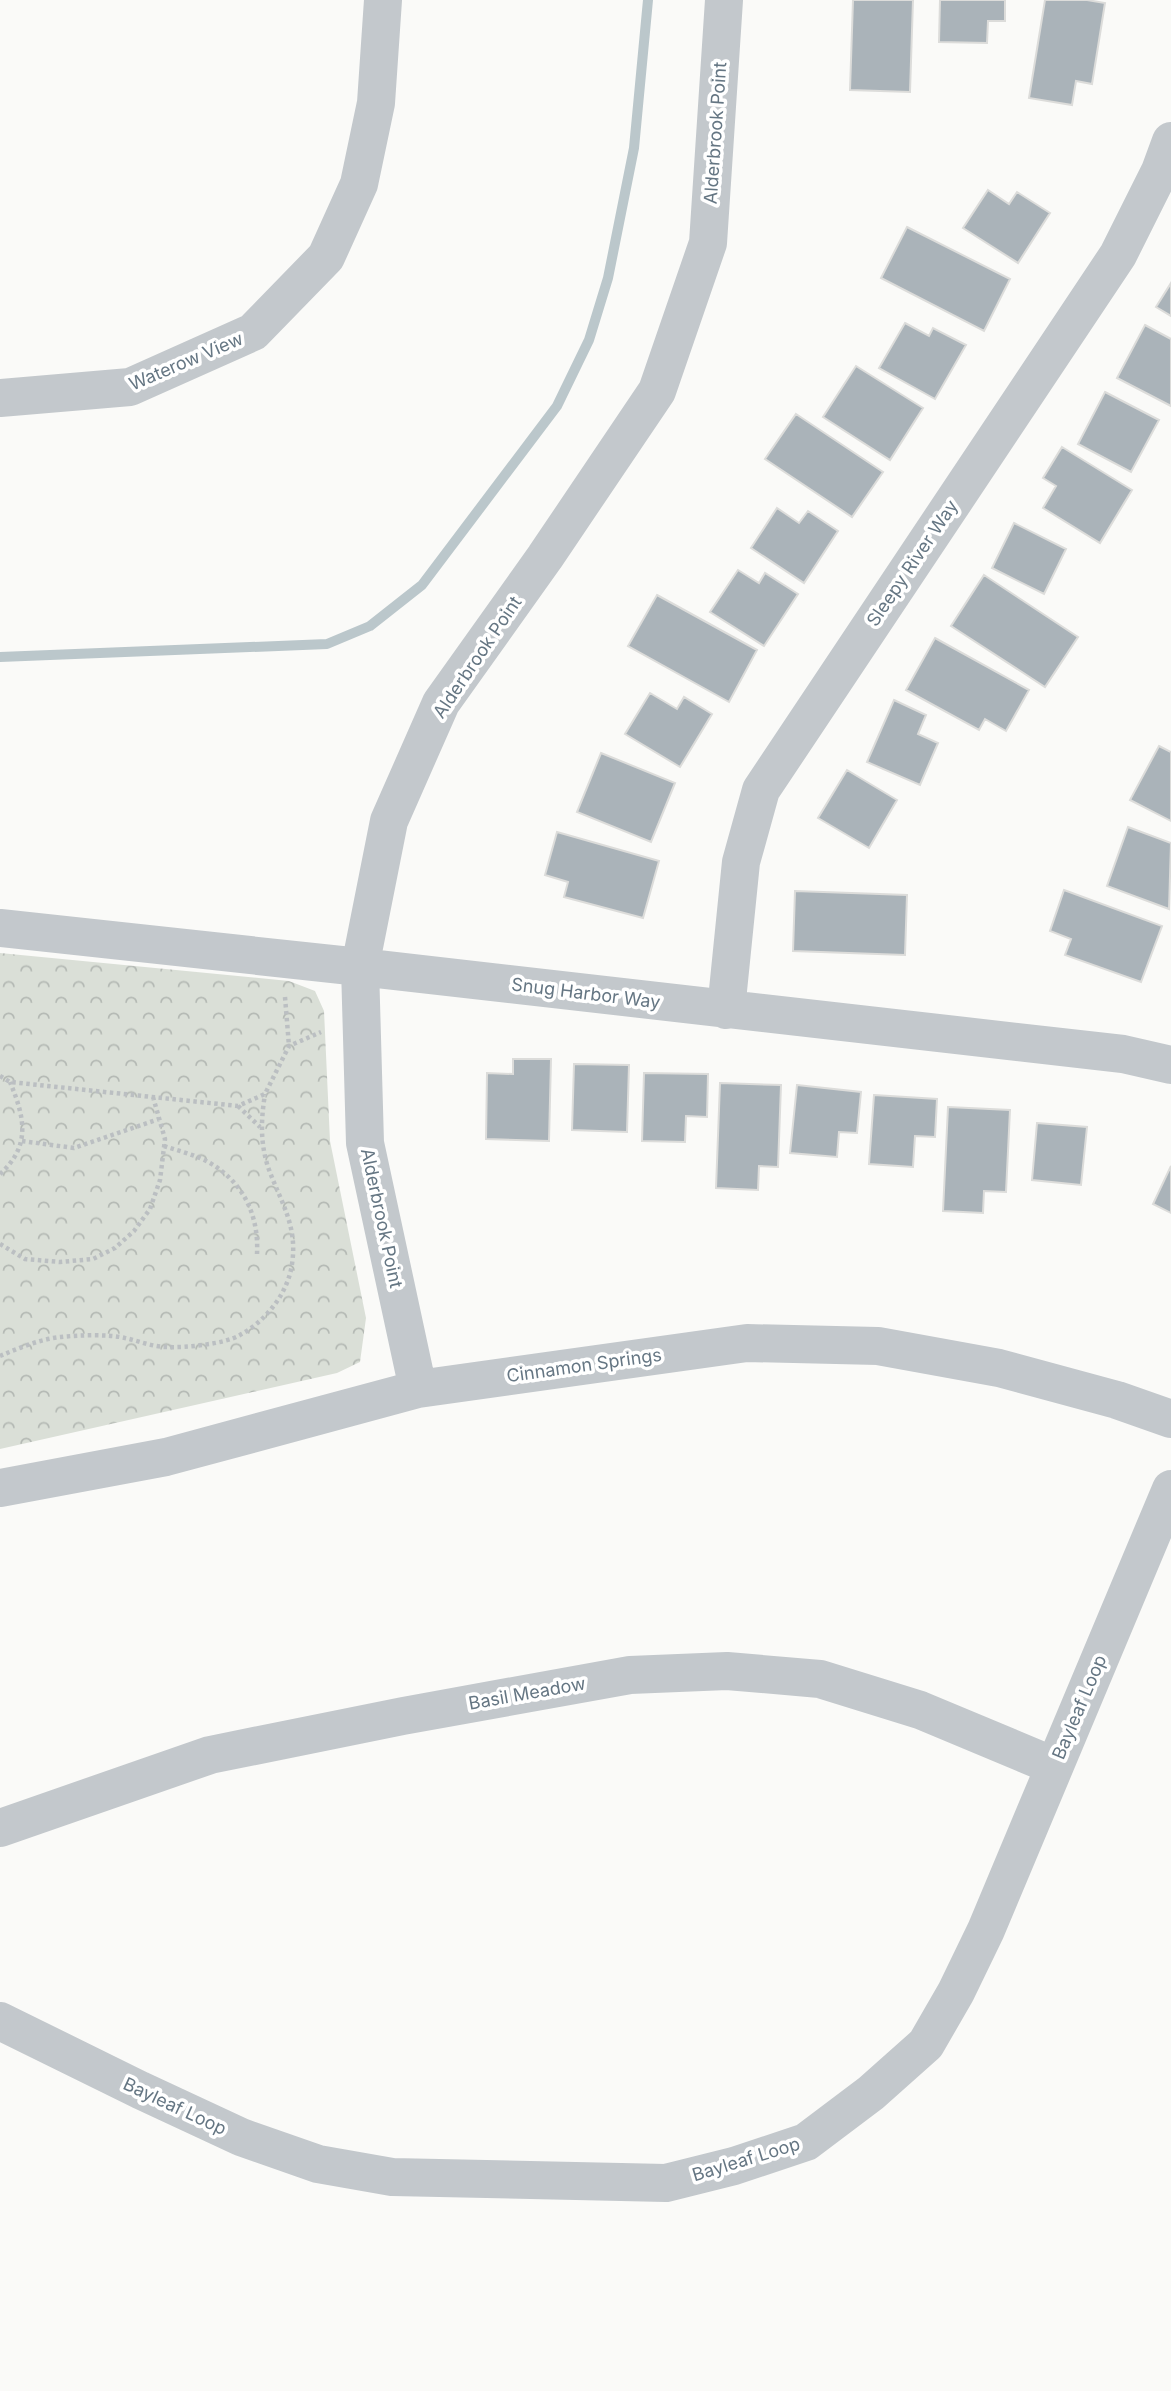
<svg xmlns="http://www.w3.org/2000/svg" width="1171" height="2391" font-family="Inter,sans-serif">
	<defs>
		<pattern id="park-crowns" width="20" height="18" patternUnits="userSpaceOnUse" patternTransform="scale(1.75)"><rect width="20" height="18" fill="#dadfd7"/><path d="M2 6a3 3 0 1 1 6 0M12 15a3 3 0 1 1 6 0" fill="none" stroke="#b4b9b4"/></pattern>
	</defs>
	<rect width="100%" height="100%" fill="#fafaf8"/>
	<!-- park -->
	<path fill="url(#park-crowns)" d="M0,953L289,981L315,991L324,1011L330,1141L366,1318L360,1362L337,1373L0,1449Z"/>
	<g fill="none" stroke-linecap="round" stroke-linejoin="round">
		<!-- stream -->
		<path stroke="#bbc7cb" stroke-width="10" d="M0,657L327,644L370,626L422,585L557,406L589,340L608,278L634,148L648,0"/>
	</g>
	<!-- building -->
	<path fill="#aab3b9" stroke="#dcdcda" stroke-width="2" d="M853,0H913L910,92L850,90Z
		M940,0H1005V21H988L987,43L939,42Z
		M1045,0H1087L1105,3L1092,84L1076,81L1072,105L1029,98Z
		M988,190L1009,204L1017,192L1050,213L1018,263L963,228Z
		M907,227L1010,279L984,331L881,278Z
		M1171,283V316L1156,307Z
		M905,323L929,336L933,328L966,345L935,399L879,368Z
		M1145,325L1171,339V406L1117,378Z
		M856,366L923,408L890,460L823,417Z
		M1105,392L1159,420L1131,472L1078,444Z
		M796,414L883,472L852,517L765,459Z
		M1062,447L1132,490L1100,543L1043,508L1056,486L1043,478Z
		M777,508L799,523L808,511L838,531L804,583L751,548Z
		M1014,523L1066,549L1044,594L992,568Z
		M738,570L759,583L765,573L798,594L764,646L710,612Z
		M984,575L1078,637L1045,687L951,626Z
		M657,595L757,650L729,702L628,646Z
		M935,638L1029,690L1006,731L985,719L979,730L906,690Z
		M650,693L677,709L684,697L712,714L680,767L625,734Z
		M894,700L926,715L918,734L938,743L920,785L867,762Z
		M1159,746L1171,752V821L1130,800Z
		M601,753L675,783L651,842L577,812Z
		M847,770L897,800L869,848L818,818Z
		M1128,827L1171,843L1169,909L1107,886Z
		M557,832L659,861L643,918L564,897L568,882L545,875Z
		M1064,890L1162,926L1141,982L1065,955L1071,939L1050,931Z
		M795,891L907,895L905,955L793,951Z
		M513,1059H551L549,1141L486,1139L487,1073L513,1074Z
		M574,1064L629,1065L627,1132L572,1130Z
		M644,1073L708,1074L707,1117L686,1116L685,1142L642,1141Z
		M720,1083L781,1085L778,1167L759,1166L758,1190L716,1188Z
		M797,1085L861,1092L857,1133L839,1132L837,1157L790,1153Z
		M874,1095L937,1099L935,1137L915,1136L913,1167L869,1164Z
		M948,1107L1010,1110L1006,1192L984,1191L983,1213L943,1211Z
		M1037,1123L1087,1127L1081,1185L1032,1180Z
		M1171,1166V1213L1153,1204Z"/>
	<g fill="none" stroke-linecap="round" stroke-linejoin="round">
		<!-- path -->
		<path stroke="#bbbfc2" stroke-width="4.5" stroke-dasharray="3.5 3.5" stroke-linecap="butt" d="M285,997L289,1046
			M0,1076L10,1082L238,1106L265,1094L289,1046L321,1032
			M238,1106L260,1127
			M22,1141L74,1148L159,1119
			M164,1146C179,1151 196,1155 210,1163C244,1183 259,1216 257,1254
			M0,1174C31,1146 25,1118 10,1082
			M0,1244L25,1259L60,1262L93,1259L115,1248L134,1231L150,1209L160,1180L165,1139L153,1097
			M0,1356C19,1348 40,1339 61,1337C78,1335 109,1334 125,1338C139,1341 153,1347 167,1347C185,1348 225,1344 240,1335C266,1321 288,1293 292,1264C298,1225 280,1201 268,1167C260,1142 261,1119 265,1094"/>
		<!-- minor -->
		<path stroke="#c3c8cc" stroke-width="38" d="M0,398L130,387L253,332L326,257L359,184L376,103L383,0
			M0,928L360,967L1123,1054L1171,1065
			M726,1010L741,862L761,790L1118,255L1160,171L1171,141
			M418,1389L365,1143L360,967L389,821L441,703L545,557L657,391L708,243L724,0
			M0,1488L166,1457L418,1389L747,1343L878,1346L999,1368L1117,1400L1171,1419
			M0,1828L210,1755L403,1716L630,1675L727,1671L820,1679L920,1710L1054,1766
			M0,2021L140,2090L241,2137L318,2164L392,2177L666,2183L734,2166L806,2142L871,2093L926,2044L956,1992L986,1930L1171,1489"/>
	</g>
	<g text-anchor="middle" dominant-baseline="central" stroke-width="7" stroke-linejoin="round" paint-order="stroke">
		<!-- street labels -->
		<g font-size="18" fill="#657683" stroke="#fff">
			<text transform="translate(715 133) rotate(-86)">Alderbrook Point</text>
			<text transform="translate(186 361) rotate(-23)">Waterow View</text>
			<text transform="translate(912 563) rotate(-56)">Sleepy River Way</text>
			<text transform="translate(477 657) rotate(-56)">Alderbrook Point</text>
			<text transform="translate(586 993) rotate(7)">Snug Harbor Way</text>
			<text transform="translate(382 1218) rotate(78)">Alderbrook Point</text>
			<text transform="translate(584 1365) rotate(-8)">Cinnamon Springs</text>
			<text transform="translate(527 1693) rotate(-10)">Basil Meadow</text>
			<text transform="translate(1079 1707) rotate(-67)">Bayleaf Loop</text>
			<text transform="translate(175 2106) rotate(25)">Bayleaf Loop</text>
			<text transform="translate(746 2159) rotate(-17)">Bayleaf Loop</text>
		</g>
	</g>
</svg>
